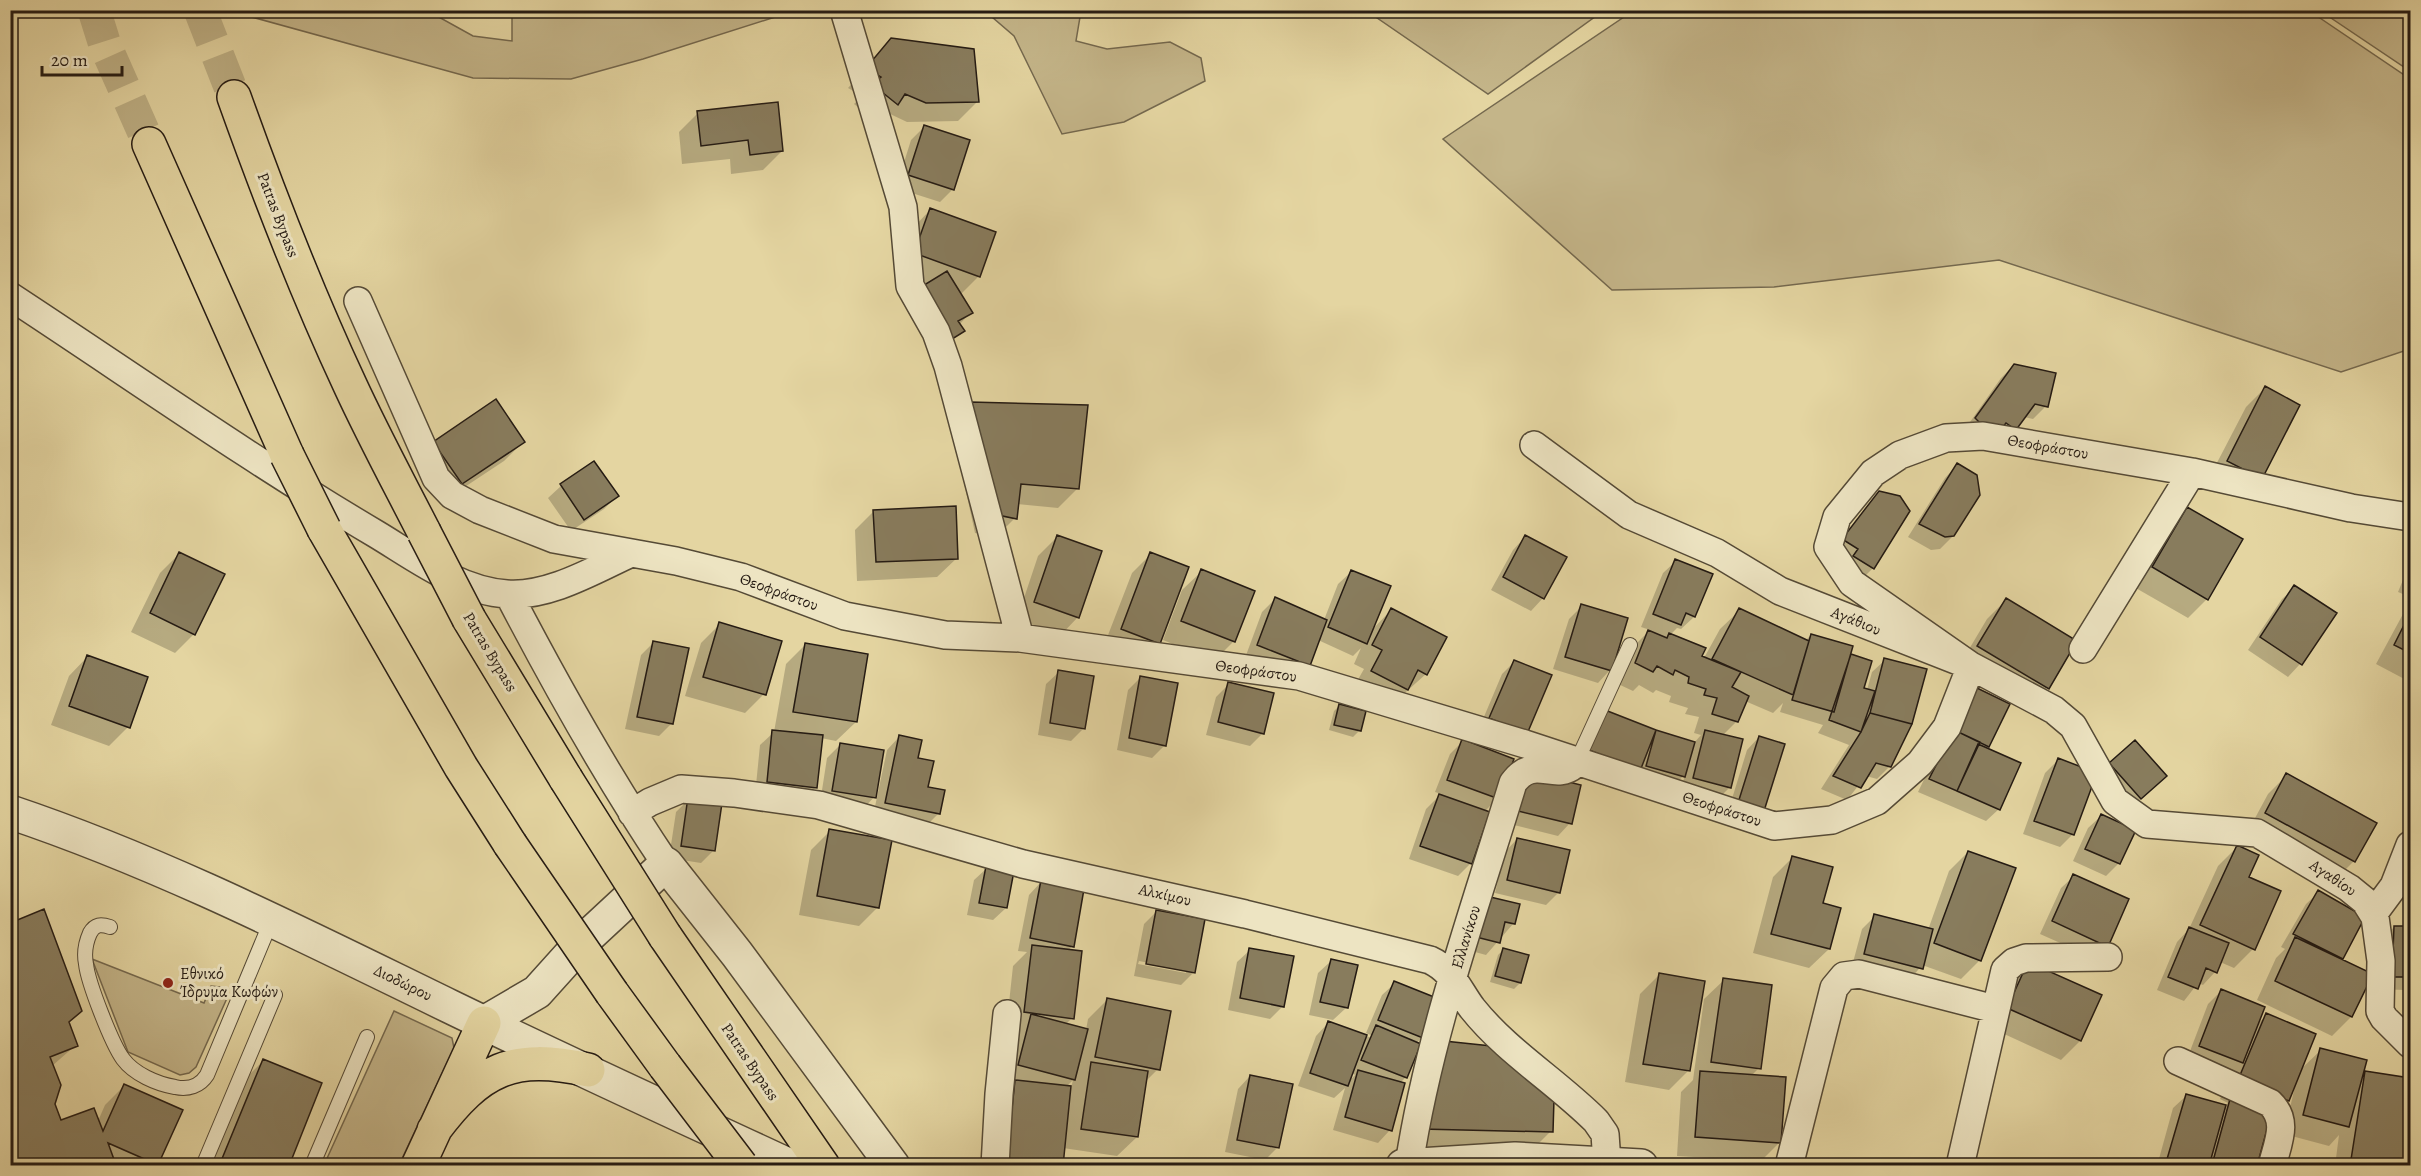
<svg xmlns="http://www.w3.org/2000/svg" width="2421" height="1176" font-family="Alegreya,serif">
	<rect width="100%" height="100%" fill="#e4d5a1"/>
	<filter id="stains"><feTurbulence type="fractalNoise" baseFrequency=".00333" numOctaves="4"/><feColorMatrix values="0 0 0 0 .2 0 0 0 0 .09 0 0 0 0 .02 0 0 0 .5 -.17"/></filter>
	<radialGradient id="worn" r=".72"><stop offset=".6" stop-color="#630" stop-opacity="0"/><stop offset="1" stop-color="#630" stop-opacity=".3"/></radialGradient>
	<!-- green -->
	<path fill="#c4b589" stroke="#74684e" stroke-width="1.5" d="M230,11H428L473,36L512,41V12L519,11H794L643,59L571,79L473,78Z
		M985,11H1081L1076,41L1107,49L1170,42L1201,58L1205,81L1124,122L1062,134L1014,36Z
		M1367,11H1603L1488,94Z
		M1633,11H2319L2317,16L2410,79V349L2341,372L1999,260L1774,287L1612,290L1443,139Z
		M2330,11H2410V71L2328,16Z
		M92,959L204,1003L211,986L220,987L228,996L196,1067L189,1073L180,1075L128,1052Z
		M394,1011L452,1038L454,1048L399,1165H324Z"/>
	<!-- shadow -->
	<path fill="#0003" fill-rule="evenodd" d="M891,39L977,102L958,121L907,122L888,113L878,123L854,104L862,96L848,88Z
		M698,113L782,151L763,170L731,174L730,159L682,164L679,132Z
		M924,127L953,189L940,202L896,188L911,140Z
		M931,209L979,276L960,295L971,312L959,325L963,331L936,352L905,304L929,284L896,272L912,229Z
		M2014,365L2046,406L2033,419L2024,417L2014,429L1963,432L2001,378Z
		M2265,388L2261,478L2241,497L2208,480L2246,407Z
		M951,423L1078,488L1058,508L1017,504L1015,518L996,537L975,533Z
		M523,442L504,461L442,502L434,443Z
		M594,463L617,496L604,509L571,531L548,498L561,486Z
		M1957,465L1953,536L1940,549L1931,550L1908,537L1945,478Z
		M1880,493L1894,494L1904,501L1909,511L1873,568L1860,581L1830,552Z
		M2187,509L2207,599L2188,618L2134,587L2168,528Z
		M874,511L957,558L937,577L857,581L855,530Z
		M1057,537L1078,617L1059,637L1016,622L1038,556Z
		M1525,537L1543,598L1531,611L1491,590L1513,550Z
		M179,554L194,634L175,653L131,632L160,573Z
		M1151,554L1158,643L1139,662L1103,648L1132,573Z
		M1676,561L1711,575L1694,617L1681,629L1677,628L1670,635L1700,657L1704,658L1720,629L1740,610L1805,641L1811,635L1849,655L1871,662L1863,689L1867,690L1872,672L1885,660L1890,766L1877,779L1866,776L1847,800L1821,789L1849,745L1818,733L1823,725L1780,712L1783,703L1773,713L1745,701L1737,721L1722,736L1730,787L1717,800L1681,791L1685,774L1671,789L1577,763L1605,712L1656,732L1694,743L1701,735L1694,733L1699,717L1685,714L1688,708L1669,702L1671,696L1656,690L1653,693L1639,685L1633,691L1616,683L1629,651L1650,630L1641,627L1663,573Z
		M2410,563V597L2398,592Z
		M1202,571L1234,641L1214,661L1163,640L1182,590Z
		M1351,572L1372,630L1391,610L1426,674L1388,708L1352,690L1364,669L1354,664L1361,648L1353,656L1318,640L1308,665L1245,658L1262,612L1275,599L1324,620L1338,584Z
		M2295,587L2300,664L2288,677L2248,650L2282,599Z
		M2006,600L2075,641L2047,688L2028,707L1959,666L1987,619Z
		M2410,601V682L2376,664Z
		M1582,606L1610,670L1598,683L1553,669L1569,619Z
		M720,624L764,694L745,713L685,696L701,643Z
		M654,642L671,724L659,736L625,729L641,655Z
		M805,645L856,722L836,741L821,738L816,787L803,800L755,795L760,745L774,732L786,664Z
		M88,656L128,727L109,746L51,725L69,676Z
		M1515,661L1526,733L1478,731L1502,674Z
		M1059,672L1084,728L1071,741L1038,735L1046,684Z
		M1141,677L1165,745L1152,758L1117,750L1128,690Z
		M1229,684L1263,733L1250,746L1206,735L1216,697Z
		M1962,701L1988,746L1985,749L1999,809L1986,821L1918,792Z
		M1340,705L1364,712L1359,731L1353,737L1329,730L1334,711Z
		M899,737L917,759L939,813L926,826L873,816L887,750Z
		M1759,737L1763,810L1727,815L1747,750Z
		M1463,741L1498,798L1484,812L1471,863L1458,876L1409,859L1426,809L1441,794L1435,792L1450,754Z
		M840,745L877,794L862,810L820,803L827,758Z
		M2058,760L2073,834L2060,847L2023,834L2045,773Z
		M2110,764L2165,776L2128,811L2097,777Z
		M2287,775L2354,861L2335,880L2247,833L2268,794Z
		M1516,786L1570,823L1558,836L1506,823Z
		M689,799L714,850L701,863L669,858L676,812Z
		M2101,816L2119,863L2106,876L2073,861L2088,828Z
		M830,831L878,907L859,926L799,915L811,850Z
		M1517,839L1559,892L1546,905L1495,893L1505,852Z
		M2237,847L2247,878L2253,949L2234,968L2220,962L2215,972L2203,985L2198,983L2184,1001L2157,990L2177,942L2189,929L2218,866Z
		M1968,852L1980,960L1961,979L1922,965L1909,981L1852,966L1862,929L1875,916L1928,930L1949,871Z
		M1792,858L1821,904L1840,909L1829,949L1809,968L1753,953L1773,877Z
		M987,868L1006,908L993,920L967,915L974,880Z
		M2074,876L2127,900L2094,958L2040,934L2061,888Z
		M1041,882L1072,946L1068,951L1072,1018L1066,1024L1086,1030L1088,1019L1107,1000L1158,1069L1144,1083L1137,1137L1117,1156L1063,1148L1061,1166L996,1101L1017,1080L1006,1077V1031L1013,966L1027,952L1018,951L1029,895ZM1073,1080L1071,1088L1066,1087Z
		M2319,892L2341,958L2340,959L2371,974L2351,1017L2332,1036L2257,1000L2276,958L2285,949L2281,947L2306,904Z
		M1518,905L1513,924L1486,955L1464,949Z
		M1157,911L1194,972L1181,985L1134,976L1144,924ZM1139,961L1186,970V973L1138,964Z
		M10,924L81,1011L68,1023L76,1045L52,1066L54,1104L60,1122L98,1121L105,1105L124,1086L156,1166H10Z
		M2394,927L2410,928V984L2404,990L2380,989L2382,940Z
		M1504,949L1520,983L1514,989L1490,982L1498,955Z
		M1250,950L1283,1006L1270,1019L1228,1010L1237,962Z
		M1331,961L1356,967L1346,1008L1333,1020L1309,1015L1318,973Z
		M2029,963L2100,996L2080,1041L2061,1060L1989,1027L2010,983Z
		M1659,975L1688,1071L1669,1090L1625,1082L1640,994Z
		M1724,980L1759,1068L1751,1076L1780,1142L1761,1161L1677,1156L1681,1092L1693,1080L1704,999Z
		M1395,983L1437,1000L1422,1038L1416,1043L1419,1044L1405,1078L1400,1083L1390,1130L1378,1143L1333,1130L1345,1088L1334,1098L1298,1086L1316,1036L1328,1023L1372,1038L1373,1036L1366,1033L1382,995ZM1351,1073L1355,1075L1348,1082Z
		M2221,991L2256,1025L2267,1015L2299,1071L2321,1050L2361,1077L2365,1073L2410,1080V1166H2335L2339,1135L2329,1146L2284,1134L2298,1073L2287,1100L2268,1120L2255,1166H2157L2173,1108L2186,1096L2225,1106L2228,1103L2220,1099L2230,1076L2187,1059L2208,1004Z
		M263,1061L287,1166H209L244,1080Z
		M1425,1062L1551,1131L1532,1150L1403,1147Z
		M1250,1076L1278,1147L1265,1160L1225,1152L1238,1089Z"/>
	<!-- building -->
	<path fill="#887c5d" stroke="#251b13" stroke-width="1.5" d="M891,38L974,49L979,102L926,103L905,94L898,105L872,84L881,77L866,68Z
		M778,102L783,151L750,155L748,140L701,146L697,111Z
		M924,125L970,140L954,190L908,175Z
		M930,208L996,232L980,277L914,253Z
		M947,271L973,313L958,321L965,331L949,341L916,290Z
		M2014,364L2056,373L2048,407L2035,404L2016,430L2006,423L2002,428L1987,430L1975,418Z
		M2265,386L2300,405L2262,479L2227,461Z
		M496,399L525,442L462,484L433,442Z
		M970,402L1088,405L1079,489L1021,484L1017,519L993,514Z
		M594,461L619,496L584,520L560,484Z
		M1957,463L1977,475L1980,495L1954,536L1945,537L1919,524Z
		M1879,491L1900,496L1910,511L1874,569L1853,556L1858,549L1842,539Z
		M956,506L958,559L876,562L873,510Z
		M2187,507L2243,539L2208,600L2152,567Z
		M1057,535L1102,551L1079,618L1034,602Z
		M1525,535L1567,557L1544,599L1503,577Z
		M179,552L225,574L195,635L150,613Z
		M1150,552L1189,567L1160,644L1121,629Z
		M1675,559L1713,574L1695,617L1686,613L1681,625L1653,614Z
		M1201,569L1255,591L1235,642L1181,621Z
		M1351,570L1391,586L1367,644L1328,627Z
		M2294,585L2337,613L2302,665L2260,637Z
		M1275,597L1327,620L1310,666L1257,645Z
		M2006,598L2077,641L2049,689L1977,646Z
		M1581,604L1628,618L1612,671L1565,657Z
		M1391,608L1447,637L1427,675L1418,670L1408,690L1371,671L1382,650L1372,645Z
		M1739,608L1809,641L1793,695L1712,659Z
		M2410,613V653L2394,645Z
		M719,622L782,641L766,695L703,677Z
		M1648,630L1667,638L1669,633L1706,648L1702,656L1741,672L1732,687L1749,696L1738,722L1712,714L1717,698L1704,695L1706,689L1688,683L1689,677L1675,670L1673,675L1657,666L1653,672L1635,663Z
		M1811,634L1853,646L1834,712L1792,700Z
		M653,641L689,648L673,724L637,717Z
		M805,643L868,654L857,722L793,712Z
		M1851,654L1872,661L1864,688L1875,691L1861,732L1829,720Z
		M87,655L148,677L130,728L69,706Z
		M1884,658L1927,669L1912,724L1870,713Z
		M1514,660L1552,675L1527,734L1489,718Z
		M1058,670L1094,676L1085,729L1050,723Z
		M1140,676L1178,683L1166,746L1129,738Z
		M1228,682L1274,693L1264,734L1218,722Z
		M1975,687L2010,704L1989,747L1954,730Z
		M1339,704L1366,711L1361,731L1334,725Z
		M1605,710L1656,730L1640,771L1589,750Z
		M1870,713L1912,724L1891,767L1876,763L1861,788L1833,776L1861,732Z
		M772,730L823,735L817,788L767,782Z
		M1656,730L1695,742L1685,777L1646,766Z
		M1705,730L1743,739L1731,788L1693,778Z
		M1954,730L1980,742L1957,791L1929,779Z
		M899,735L922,740L918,758L934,761L928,787L945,790L940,814L885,803Z
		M1759,736L1785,744L1764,811L1738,803Z
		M1462,739L1514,759L1499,799L1447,780Z
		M2135,740L2167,776L2141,799L2109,763Z
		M840,743L884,750L876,798L832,791Z
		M1978,744L2021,763L2000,810L1957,791Z
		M2058,758L2097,773L2074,835L2034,821Z
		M1528,772L1581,785L1572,824L1518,811Z
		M2286,773L2377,823L2355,862L2265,813Z
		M1439,794L1490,812L1472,864L1420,846Z
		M688,797L722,803L715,851L681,846Z
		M2101,814L2136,830L2120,864L2085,849Z
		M829,829L892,840L879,908L817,896Z
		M1517,838L1570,850L1560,893L1507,880Z
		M2237,845L2259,855L2249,877L2281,891L2255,950L2200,925Z
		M1968,851L2016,868L1981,961L1934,943Z
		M1792,856L1833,867L1823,903L1841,908L1830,949L1771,934Z
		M986,866L1014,871L1007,908L979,903Z
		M2073,874L2129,899L2108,947L2052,921Z
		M1041,880L1084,889L1074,947L1030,938Z
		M2318,890L2365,917L2343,959L2293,934Z
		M1486,896L1520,904L1515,924L1505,922L1500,943L1476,937Z
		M44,909L82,1011L69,1022L78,1046L50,1057L61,1085L55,1104L61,1120L94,1108L103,1131L124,1084L183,1110L158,1165L108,1143L116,1165L114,1166H10V923Z
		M1156,910L1205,919L1195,973L1146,964Z
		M1874,914L1933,929L1923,969L1864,954Z
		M2394,926H2410V977H2392Z
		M2189,927L2229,943L2217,973L2206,968L2198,989L2168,977Z
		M2295,937L2373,974L2352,1017L2275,981Z
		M1032,945L1082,951L1074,1019L1024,1012Z
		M1249,948L1294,956L1284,1007L1240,998Z
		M1503,948L1529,955L1521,983L1495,976Z
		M1331,959L1358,965L1348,1008L1320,1002Z
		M2028,962L2102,995L2081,1041L2007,1008Z
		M1659,973L1705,981L1690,1071L1643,1064Z
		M1723,978L1772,985L1761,1069L1711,1062Z
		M1394,981L1439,999L1423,1038L1378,1020Z
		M2221,989L2265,1007L2243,1063L2199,1046Z
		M1107,998L1171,1011L1160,1070L1095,1057Z
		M2266,1013L2316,1034L2289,1101L2238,1080Z
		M1031,1014L1088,1029L1075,1080L1018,1065Z
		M1328,1021L1367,1035L1348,1086L1310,1073Z
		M1376,1025L1421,1044L1407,1078L1361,1060Z
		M1444,1041L1501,1047L1554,1099L1553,1132L1421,1129Z
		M2320,1048L2367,1060L2349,1127L2303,1115Z
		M263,1059L322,1083L289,1166H219Z
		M1091,1062L1148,1071L1138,1137L1081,1129Z
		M1358,1070L1405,1083L1392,1131L1345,1117Z
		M1700,1071L1786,1077L1781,1143L1695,1137Z
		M2365,1071L2410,1078V1166H2350Z
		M1250,1075L1293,1084L1279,1148L1237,1140Z
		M1015,1080L1071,1086L1063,1166H1006Z
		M2186,1094L2226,1105L2209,1166H2165Z
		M2230,1099L2272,1111L2257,1166H2230L2213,1161Z"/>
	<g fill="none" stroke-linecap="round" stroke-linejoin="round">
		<!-- motorway-tunnel -->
		<path stroke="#beb085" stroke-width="33" stroke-dasharray="33 16" stroke-linecap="butt" d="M94,10L105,45L149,144
			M200,10L234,97"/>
		<!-- service casing -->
		<g stroke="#554a36" stroke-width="16">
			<path id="service" d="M1577,761L1630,645
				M110,927C101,924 95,924 90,933C86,942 84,954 86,964C88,983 112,1044 123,1059C134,1074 157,1084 175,1087C188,1090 200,1086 207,1075L272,919
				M203,1166L275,995
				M312,1166L367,1037"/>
		</g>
		<!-- minor casing -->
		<g stroke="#554a36" stroke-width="30">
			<path id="minor" d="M844,10L903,207L910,286L936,332L948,366L1020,638
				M10,296C132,376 251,460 376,534C416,558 459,591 507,594C549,597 594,570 631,553
				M358,301L436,478L452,495L480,510L554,539L676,561L741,577L845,616L945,635L1020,638L1299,676L1525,744L1774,826L1832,820L1877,801L1920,763L1947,727L1971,666L1852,583L1828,547L1837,517L1873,473L1900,455L1946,438L1983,436L2192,472L2351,508L2410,517
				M1534,445L1629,515L1717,553L1780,591L1971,666L2054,710L2073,726L2115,801L2147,824L2257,833L2349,888L2365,901L2375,917L2381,961L2380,1011L2384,1018L2410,1044
				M509,595C557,687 608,778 666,864
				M2083,649L2192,472
				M632,813L650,802L681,789L734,793L819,805L1023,864L1245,914L1430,960C1452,970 1458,989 1472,1008C1507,1052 1556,1081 1596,1121L1605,1134L1607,1163
				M2374,913L2394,886L2410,845
				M2178,1061L2270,1103C2289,1121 2278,1142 2272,1166
				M1409,1165C1429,1034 1475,908 1513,783C1534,754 1554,782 1574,765
				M995,1166L999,1094L1007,1014
				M1789,1166L1834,988L1844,976L1859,974L1995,1009
				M1960,1166L2005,970L2014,962L2026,958L2108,957"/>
		</g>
		<!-- tertiary casing -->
		<g stroke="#554a36" stroke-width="36">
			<path id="tertiary" d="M10,812C162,863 305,936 449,1006C562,1061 676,1113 790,1166
				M484,1023L537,992L582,942L666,864L737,954L893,1166
				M1403,1166L1515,1159L1641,1166"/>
		</g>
		<!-- motorway casing -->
		<g stroke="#251b13" stroke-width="36">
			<path id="motorway" d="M234,97C269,195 306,291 350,385C373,435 399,483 424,532
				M149,144L287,455
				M324,529L461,767L510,844
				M469,619L566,779
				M665,936L823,1166
				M612,993L665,1066
				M434,1130C480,1069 512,1053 588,1070
				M418,1166L484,1023"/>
		</g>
		<!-- service -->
		<use href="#service" stroke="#ede4c2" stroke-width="14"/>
		<!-- minor -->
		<use href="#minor" stroke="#ede4c2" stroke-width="27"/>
		<!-- tertiary -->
		<use href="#tertiary" stroke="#ede4c2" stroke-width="33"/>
		<!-- motorway -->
		<use href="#motorway" stroke="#e4d5a1" stroke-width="33"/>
		<!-- motorway-bridge casing -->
		<g stroke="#251b13" stroke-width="36" stroke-linecap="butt">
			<path id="motorway-bridge" d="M287,455L324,529
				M424,532L469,619
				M566,779L665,936
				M510,844L612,993
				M665,1066L741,1166"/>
		</g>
		<!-- motorway-bridge -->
		<use href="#motorway-bridge" stroke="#e4d5a1" stroke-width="33"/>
	</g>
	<!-- markers -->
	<circle fill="#8f2418" stroke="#ede4c2" stroke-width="2" cx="168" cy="983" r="6"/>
	<g text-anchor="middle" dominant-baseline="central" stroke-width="6" stroke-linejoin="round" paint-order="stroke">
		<!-- street labels -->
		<g font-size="16" fill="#251b13" stroke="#ede4c2">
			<text transform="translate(278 215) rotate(69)">Patras Bypass</text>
			<text transform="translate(2048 447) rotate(10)">Θεοφράστου</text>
			<text transform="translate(779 592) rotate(20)">Θεοφράστου</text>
			<text transform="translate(1856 621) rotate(22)">Αγάθιου</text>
			<text transform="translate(490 652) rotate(59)">Patras Bypass</text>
			<text transform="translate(1256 671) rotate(8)">Θεοφράστου</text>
			<text transform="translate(1722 809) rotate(18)">Θεοφράστου</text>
			<text transform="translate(2333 878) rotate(34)">Αγαθίου</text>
			<text transform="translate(1165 895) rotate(13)">Αλκίμου</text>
			<text transform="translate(1466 937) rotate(-73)">Ελλανίκου</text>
			<text transform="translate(403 983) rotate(26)">Διοδώρου</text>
			<text transform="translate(750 1062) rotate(56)">Patras Bypass</text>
		</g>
		<!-- poi labels -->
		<g font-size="16" fill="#251b13" stroke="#ede4c2" text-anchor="start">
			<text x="180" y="974">Εθνικό<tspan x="180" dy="18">Ίδρυμα Κωφών</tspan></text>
		</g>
	</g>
	<!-- margin -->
	<rect width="2421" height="1176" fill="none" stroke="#e4d5a1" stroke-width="36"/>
	<rect x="12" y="12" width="2397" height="1152" fill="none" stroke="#251b13" stroke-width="3"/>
	<rect x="18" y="18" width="2385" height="1140" fill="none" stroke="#251b13" stroke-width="1.5"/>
	<!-- scale -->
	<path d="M42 66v9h80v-9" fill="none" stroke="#251b13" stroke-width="3"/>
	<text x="51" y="66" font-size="18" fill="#251b13" stroke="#ede4c2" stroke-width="4.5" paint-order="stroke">20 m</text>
	<rect width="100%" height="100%" filter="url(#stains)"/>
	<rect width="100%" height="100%" fill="url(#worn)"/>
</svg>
